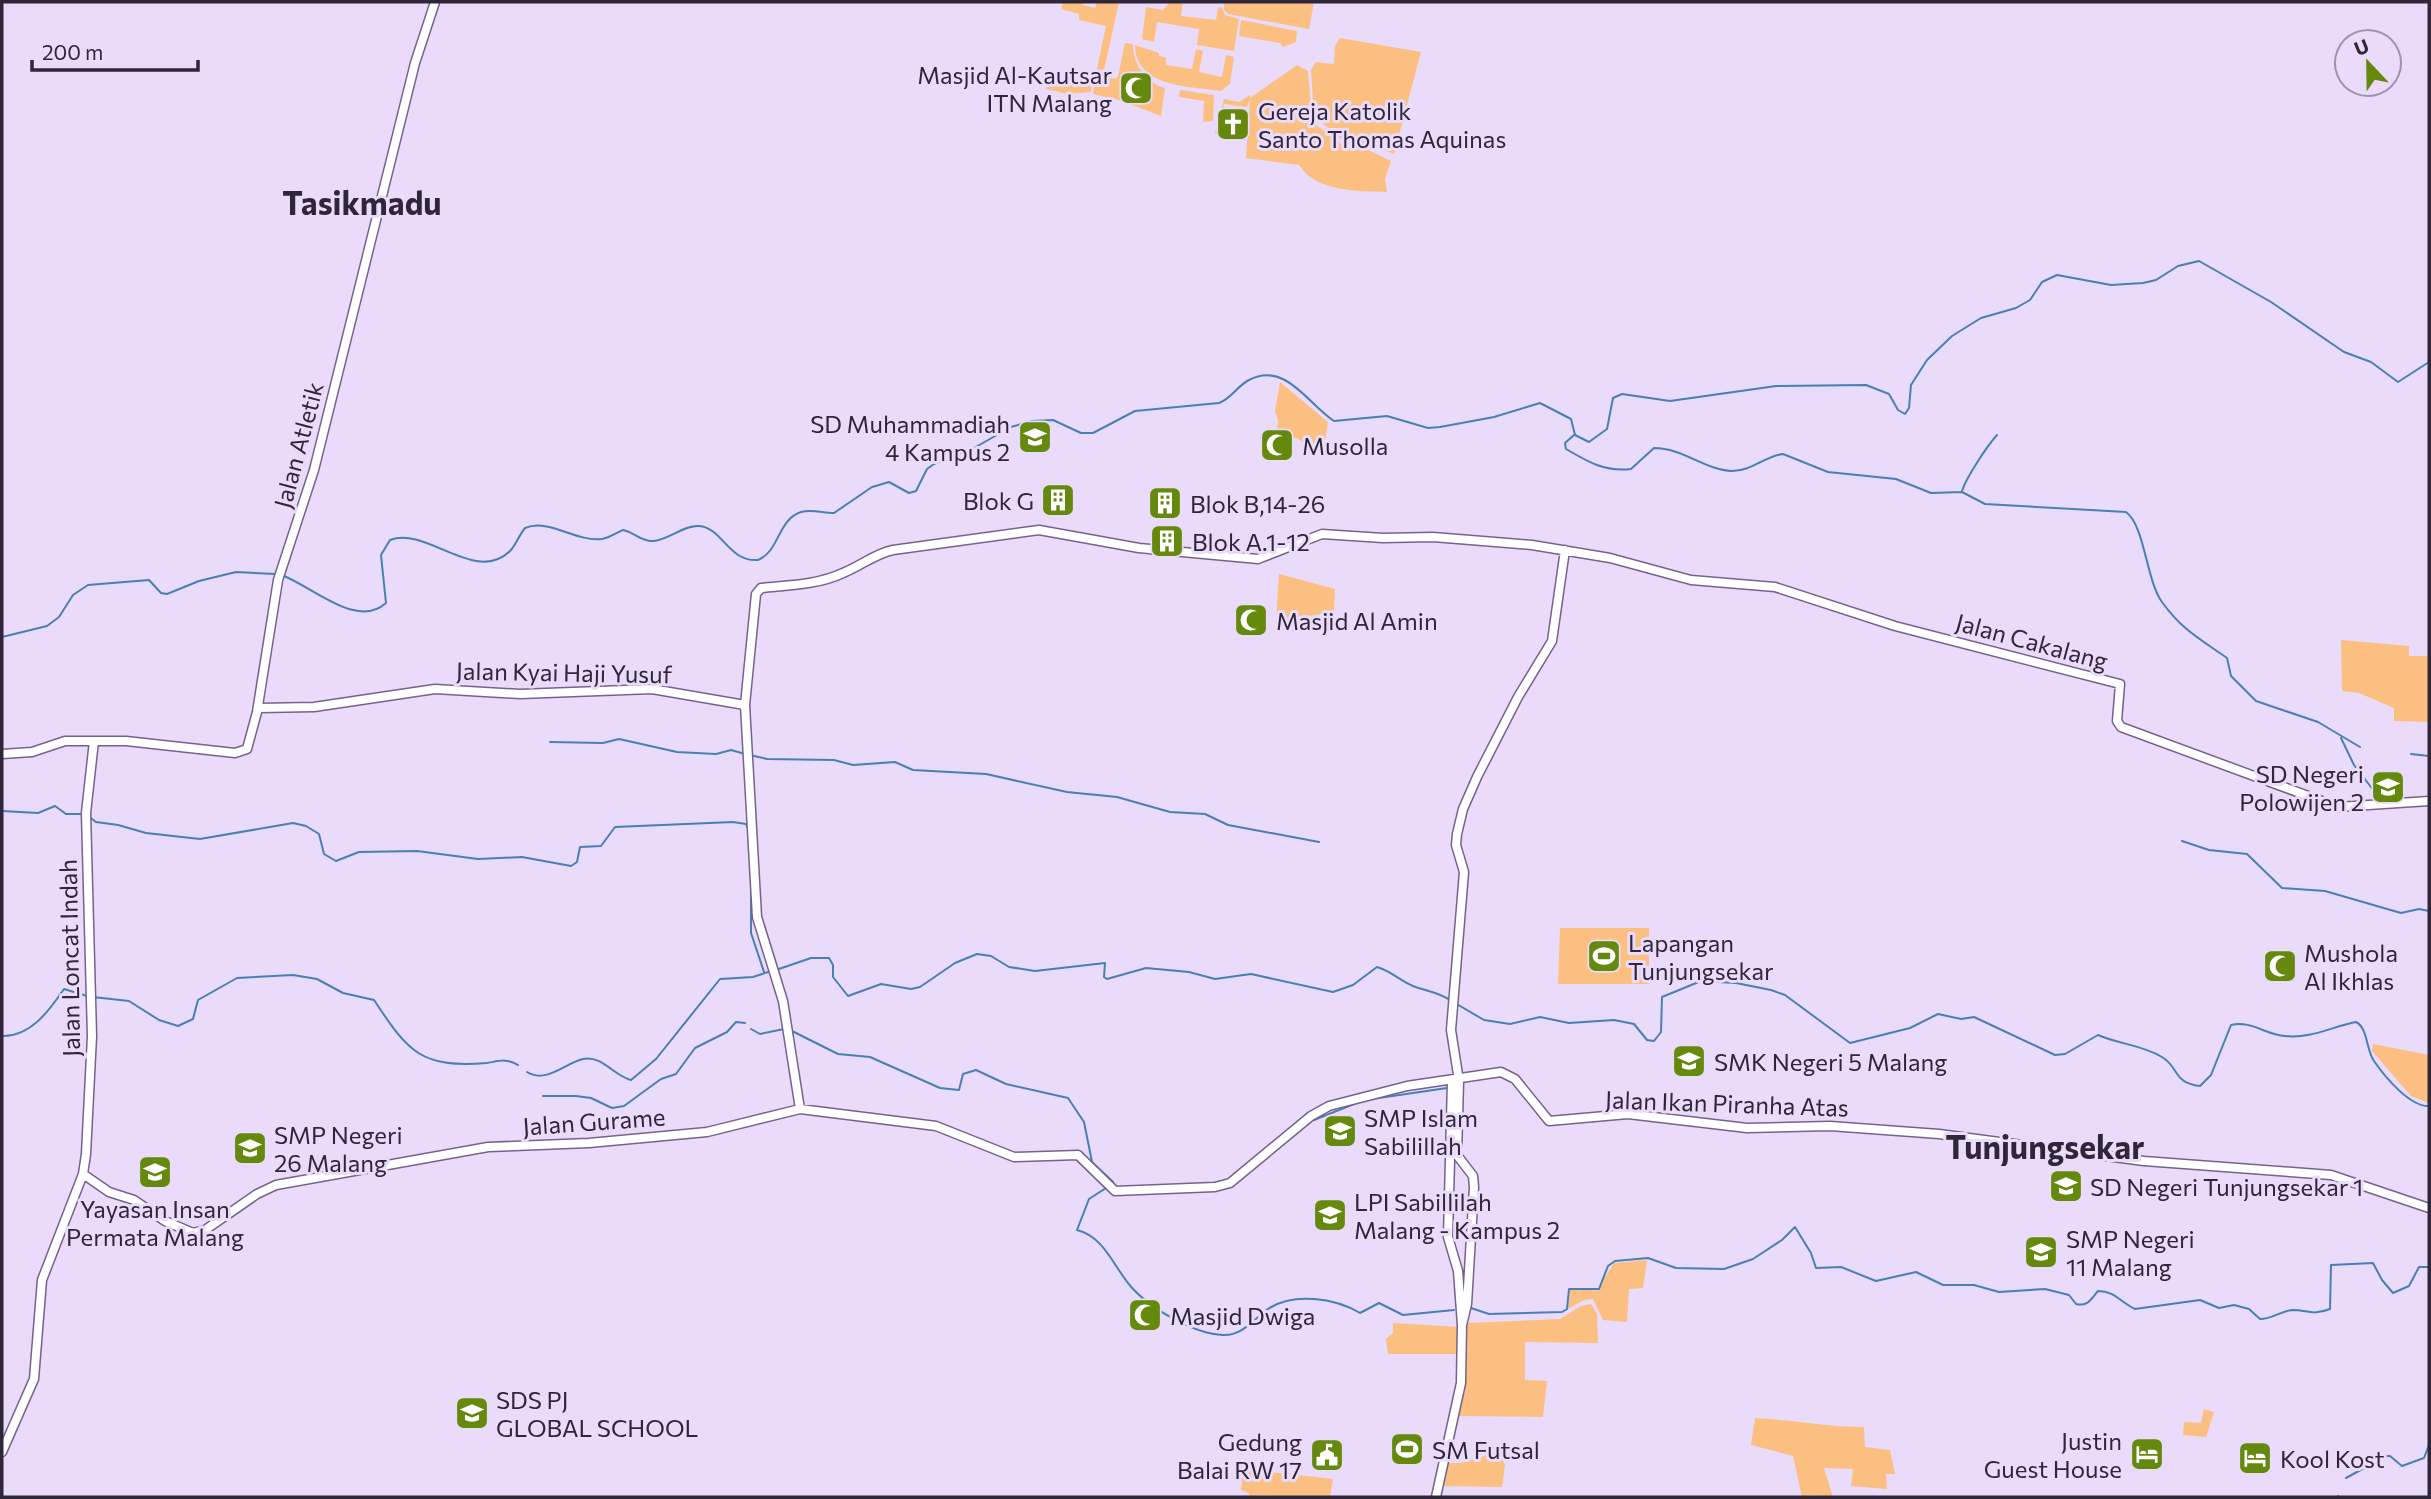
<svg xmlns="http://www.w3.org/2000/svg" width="2431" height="1499" font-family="Commissioner,sans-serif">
	<rect width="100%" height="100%" fill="#e9dbf9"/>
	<!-- green -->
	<path fill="#fcbf82" d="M1063,2H1083V5L1095,8L1097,2H1119L1103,75L1096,73L1106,26L1079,20V14L1061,9Z
		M1170,2H1183L1181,16L1216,20L1218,7L1222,8L1225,15L1239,19L1234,51L1197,45L1199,29L1157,22L1154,42L1142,39L1146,7L1163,10Z
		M1224,2H1314L1309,29L1228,14L1224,10Z
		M1241,20L1297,31L1296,42L1283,47L1280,43L1239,36Z
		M1340,38L1421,52L1394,154L1367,143L1342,140L1314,116L1311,70L1316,62L1334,64L1335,46Z
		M1125,43L1133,44C1133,64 1145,83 1165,88L1161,116L1119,100L1093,94L1096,74L1115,79L1118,77Z
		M1135,45L1159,53V56L1166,58V65L1192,69L1196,49L1203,51L1199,72L1222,77L1226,55L1234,57L1230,84L1221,91C1190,86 1136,88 1135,45Z
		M1297,65L1308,71L1312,122L1341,144L1362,147L1391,161L1385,179L1387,192C1358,191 1316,192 1299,165L1246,158L1250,100L1247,107L1224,104L1219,135L1215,134L1224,99L1239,102L1250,95V98Z
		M1050,71L1059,73V79L1092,81L1091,92L1068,94L1046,89Z
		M1180,90L1214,95L1213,121L1203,122L1204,101L1179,97Z
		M1280,382L1328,422L1323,453L1296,438L1277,436L1278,420L1275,411Z
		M1279,574L1335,589L1334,612L1276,621Z
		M2341,640L2409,646V656H2429V722L2394,721V708L2359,693L2342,691Z
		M1560,928H1649V984H1558Z
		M2373,1044L2429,1055V1103L2411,1096L2372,1051Z
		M1647,1260L1643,1288L1629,1289L1627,1322L1603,1320L1593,1299L1584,1300L1568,1309L1570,1288L1597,1291L1614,1263Z
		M1591,1304L1597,1314L1598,1343L1525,1342V1380L1547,1381L1543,1417L1459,1416L1465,1323L1560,1319L1581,1306Z
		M1393,1323L1459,1327L1458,1354H1388L1386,1339L1393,1333Z
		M2204,1409L2214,1412L2206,1437L2183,1435L2184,1422L2201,1423Z
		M1755,1418C1793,1420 1827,1427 1864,1427L1865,1447L1890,1450L1895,1474H1886L1887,1489L1851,1486L1853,1469L1824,1468L1833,1497H1802L1793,1456L1751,1445Z
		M1488,1455L1501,1457L1505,1465L1502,1487L1441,1486L1446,1463H1461Z
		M1243,1469L1333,1479L1330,1497H1249V1493L1241,1490Z"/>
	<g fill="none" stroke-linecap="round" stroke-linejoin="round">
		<!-- stream -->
		<path stroke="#4a7fb4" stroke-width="2" d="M1574,435L1565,443L1566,449C1588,462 1605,472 1631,469L1654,448C1683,448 1705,470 1732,471C1752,471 1765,456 1783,454L1828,472L1896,479L1931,493L1962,492L1985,504L2126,512C2145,526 2146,580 2162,602C2182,630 2200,639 2227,658L2231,676L2256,701L2318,722L2360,747
			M1962,491C1966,478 1987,446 1997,435
			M284,576C314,588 357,629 386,603L381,555L390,540C427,526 475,585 510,551C516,545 519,535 525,528C549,518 575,542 602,539C609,538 616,533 623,530C634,532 641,542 653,541C668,540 684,525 699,526C723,528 728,562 758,560C780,551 777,520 801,512C812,509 823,513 834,513L872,487L889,482L909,493L916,491L927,469L934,464L974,448L1011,427L1032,421L1053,420L1081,433H1093L1135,411L1219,403C1232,398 1237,386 1249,380C1285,361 1307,403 1334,421L1387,416L1428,428L1440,427L1494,417L1540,403L1571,419L1575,435L1589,442L1607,429L1613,398L1622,394L1670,401L1776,386L1866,385L1889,394L1898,410L1905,414L1909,408L1911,385L1927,360L1952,336L1981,318L2016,308L2030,300L2042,282L2057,275L2111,285L2143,283L2156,280L2178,266L2199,261L2271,302L2344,352L2371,362L2398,382L2429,362
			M2,637L47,626L59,617L73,595L88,585L149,580L161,593L167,594L199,581L236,572L275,574
			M2341,738L2354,765L2381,800
			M550,742L603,743L619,739L677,752L716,754L731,750L745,754
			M2411,754L2429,756
			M750,755L767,759L834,760L853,765L895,762L913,770L986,774L1067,792L1117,797L1170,812L1205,814L1228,825L1319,842
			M2,811L38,813L55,806L66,814H83
			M88,816L96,822L118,825L146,833L200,839L293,823L306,826L319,834L324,854L336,861L359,852L417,851L478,859L522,857L571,866L577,862L580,847L601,846L615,827L733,822L746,824L748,828
			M2182,841L2209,850L2247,854L2282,888L2325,891L2401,913L2419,909L2429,911
			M751,875V933L764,972
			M776,970L811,958H829L833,965V977L848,996L881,984L911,989L920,987L955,963L977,954L991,956L1009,967L1035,971L1105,963L1104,977L1107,979L1146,968L1189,972L1215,979L1251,974L1333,992L1353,985L1377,967C1391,971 1399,980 1413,986C1426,991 1438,992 1450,1000
			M93,997L129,1001L159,1020L178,1026L193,1019L198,1000L237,978L293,975L317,979L343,993L374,1000C409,1053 421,1068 487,1063C499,1061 507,1058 518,1065
			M1455,1003L1484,1020L1510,1024L1540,1017L1569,1023L1614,1020L1634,1024L1647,1040L1654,1041L1661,1032L1662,997L1701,981L1736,983L1771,990L1785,995L1850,1043L1910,1028L1938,1014L1961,1019L1974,1017L2055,1055L2065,1054L2098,1035C2118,1044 2143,1045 2162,1057C2179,1067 2173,1083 2200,1086L2211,1075L2231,1025C2251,1020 2266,1035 2285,1036C2310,1039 2331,1027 2356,1022C2368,1028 2366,1050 2374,1061C2385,1077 2410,1107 2429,1106
			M751,1029L760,1034L784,1029
			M792,1031L838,1054L870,1057L940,1088L959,1090L963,1074L976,1070L1006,1084L1068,1098L1084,1122L1092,1162L1113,1182
			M2,1036C30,1037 49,1011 64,989L87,996
			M527,1072C546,1084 565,1063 583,1059C602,1055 614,1076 631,1080L656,1059L720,979L753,977L771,971
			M543,1096H576L591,1098L612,1108L624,1106L661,1079L676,1074L695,1048L727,1032L736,1022L745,1023
			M1372,1099L1447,1088
			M1314,1120L1359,1102
			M1106,1188L1089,1199L1077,1230C1106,1237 1115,1271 1134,1290C1153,1310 1195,1334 1223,1335C1242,1336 1254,1319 1268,1309C1293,1292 1335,1298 1360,1313L1379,1303L1403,1315L1454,1310
			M1471,1308L1489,1314L1562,1312L1567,1309L1569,1289H1599L1608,1266L1615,1261L1648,1258L1676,1268L1724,1269L1753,1259L1782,1240L1795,1227L1811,1253L1816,1268L1841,1267L1876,1281L1916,1272L1943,1285H1974L1999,1292L2045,1289L2069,1295L2076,1304C2088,1307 2091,1299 2098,1291C2115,1291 2120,1302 2135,1309L2200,1300L2219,1308L2234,1305L2249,1309L2260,1319C2272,1319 2281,1311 2292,1310C2308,1310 2312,1316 2330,1309L2331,1265L2373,1263L2382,1280L2393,1293L2409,1286L2419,1267H2429
			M2346,1478L2386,1456H2390L2402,1466L2424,1458L2429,1445
			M2338,1497V1496"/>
		<!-- minor casing -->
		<g stroke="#77618e" stroke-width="11">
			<path id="minor" d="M258,708L314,707L435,689L520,694L652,689L745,705
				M2,754L32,752L65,741H126L235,753L247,749L257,712L278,580L314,470L415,63L435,2
				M800,1109L783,1001L757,917L745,705L756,594L761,588C790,585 817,585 843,573C861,566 874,554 893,550L1039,530L1139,548L1258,559L1322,534L1383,538L1433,537L1532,545L1610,558L1691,580L1775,587L1895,626L2120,684L2117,721L2121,727L2338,807L2429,801
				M83,1174L109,1192L134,1200L165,1221L193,1233L205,1230L257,1194L276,1185L488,1147L589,1143L707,1132L800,1109L936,1126L1014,1157L1078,1155L1115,1191L1215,1187L1230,1183L1311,1116L1329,1106L1407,1086L1501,1072L1515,1079L1549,1121L1628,1114L1747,1128L1830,1126L1939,1134L2144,1161L2331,1175L2429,1208
				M1462,1325L1467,1304L1474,1187L1473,1176L1457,1155L1459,1081L1451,1030L1464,872L1456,845L1457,834L1463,809L1477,777L1518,697L1552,641L1565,550
				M2,1452L34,1379L42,1280L83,1174L86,1154L92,1036L86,813L94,741
				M1436,1497L1461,1383L1462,1325L1458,1271L1448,1237L1452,1081"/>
		</g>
		<!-- minor -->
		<use href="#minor" stroke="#fff" stroke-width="8"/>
	</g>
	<!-- icons -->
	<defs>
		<g id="mosque-square" transform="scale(1.75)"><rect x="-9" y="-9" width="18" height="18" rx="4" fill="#65890d" stroke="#e9dbf9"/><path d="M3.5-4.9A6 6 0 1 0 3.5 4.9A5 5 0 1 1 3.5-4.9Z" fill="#fff"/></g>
		<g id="church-square" transform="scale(1.75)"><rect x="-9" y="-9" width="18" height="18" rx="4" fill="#65890d" stroke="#e9dbf9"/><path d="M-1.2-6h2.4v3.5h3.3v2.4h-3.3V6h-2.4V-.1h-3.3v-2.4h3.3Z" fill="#fff"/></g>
		<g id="school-square" transform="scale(1.75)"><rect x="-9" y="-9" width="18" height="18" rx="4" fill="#65890d" stroke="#e9dbf9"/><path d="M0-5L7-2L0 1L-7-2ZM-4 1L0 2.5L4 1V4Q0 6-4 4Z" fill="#fff"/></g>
		<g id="building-square" transform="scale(1.75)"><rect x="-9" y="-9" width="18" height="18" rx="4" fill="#65890d" stroke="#e9dbf9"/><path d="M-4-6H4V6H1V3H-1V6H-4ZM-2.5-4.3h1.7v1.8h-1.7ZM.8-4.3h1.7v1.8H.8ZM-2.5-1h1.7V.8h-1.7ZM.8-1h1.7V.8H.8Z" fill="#fff"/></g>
		<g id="stadium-square" transform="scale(1.75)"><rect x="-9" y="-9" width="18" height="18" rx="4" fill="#65890d" stroke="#e9dbf9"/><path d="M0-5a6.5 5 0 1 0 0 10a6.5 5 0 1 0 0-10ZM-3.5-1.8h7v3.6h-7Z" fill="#fff"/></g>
		<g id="hotel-square" transform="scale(1.75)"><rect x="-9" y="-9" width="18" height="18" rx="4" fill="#65890d" stroke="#e9dbf9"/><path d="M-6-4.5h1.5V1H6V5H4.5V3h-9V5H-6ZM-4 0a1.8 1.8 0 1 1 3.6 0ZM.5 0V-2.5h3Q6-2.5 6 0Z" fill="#fff"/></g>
		<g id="civic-square" transform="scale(1.75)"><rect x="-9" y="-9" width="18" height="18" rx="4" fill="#65890d" stroke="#e9dbf9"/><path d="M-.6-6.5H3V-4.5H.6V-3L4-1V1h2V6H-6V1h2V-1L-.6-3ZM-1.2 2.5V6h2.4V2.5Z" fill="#fff"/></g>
	</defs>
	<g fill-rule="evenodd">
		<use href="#mosque-square" x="1136" y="88"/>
		<use href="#church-square" x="1233" y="124"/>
		<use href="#school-square" x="1035" y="437"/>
		<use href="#mosque-square" x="1277" y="445"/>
		<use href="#building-square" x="1058" y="500"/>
		<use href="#building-square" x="1165" y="503"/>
		<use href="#building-square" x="1167" y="541"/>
		<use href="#mosque-square" x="1251" y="620"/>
		<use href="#school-square" x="2388" y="787"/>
		<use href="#stadium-square" x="1604" y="956"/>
		<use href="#mosque-square" x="2280" y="966"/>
		<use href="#school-square" x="1689" y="1061"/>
		<use href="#school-square" x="1340" y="1131"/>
		<use href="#school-square" x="250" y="1148"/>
		<use href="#school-square" x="155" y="1172"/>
		<use href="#school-square" x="2066" y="1186"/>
		<use href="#school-square" x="1330" y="1215"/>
		<use href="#school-square" x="2041" y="1252"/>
		<use href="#mosque-square" x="1145" y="1315"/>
		<use href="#school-square" x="472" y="1413"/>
		<use href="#stadium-square" x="1407" y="1449"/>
		<use href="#hotel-square" x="2147" y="1454"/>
		<use href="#civic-square" x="1327" y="1455"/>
		<use href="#hotel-square" x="2255" y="1458"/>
	</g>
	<g text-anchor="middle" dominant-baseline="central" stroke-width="6" stroke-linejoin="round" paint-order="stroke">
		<!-- poi labels -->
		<g font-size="24" fill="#2f2639" stroke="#e9dbf9" text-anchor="start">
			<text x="1112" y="74" text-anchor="end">Masjid Al-Kautsar<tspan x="1112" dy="28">ITN Malang</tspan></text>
			<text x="1258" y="110">Gereja Katolik<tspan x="1258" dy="28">Santo Thomas Aquinas</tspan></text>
			<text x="1010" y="423" text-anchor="end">SD Muhammadiah<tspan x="1010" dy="28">4 Kampus 2</tspan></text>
			<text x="1302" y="445">Musolla</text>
			<text x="1034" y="500" text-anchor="end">Blok G</text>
			<text x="1190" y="503">Blok B,14-26</text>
			<text x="1192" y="541">Blok A.1-12</text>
			<text x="1276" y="620">Masjid Al Amin</text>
			<text x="2364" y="773" text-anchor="end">SD Negeri<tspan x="2364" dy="28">Polowijen 2</tspan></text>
			<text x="1628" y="942">Lapangan<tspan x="1628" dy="28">Tunjungsekar</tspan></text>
			<text x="2304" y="952">Mushola<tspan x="2304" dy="28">Al Ikhlas</tspan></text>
			<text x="1714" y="1061">SMK Negeri 5 Malang</text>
			<text x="1364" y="1117">SMP Islam<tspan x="1364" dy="28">Sabilillah</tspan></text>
			<text x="274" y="1134">SMP Negeri<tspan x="274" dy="28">26 Malang</tspan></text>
			<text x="2090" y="1186">SD Negeri Tunjungsekar 1</text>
			<text x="1354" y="1201">LPI Sabillilah<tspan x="1354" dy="28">Malang - Kampus 2</tspan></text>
			<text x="155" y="1208" text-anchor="middle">Yayasan Insan<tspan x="155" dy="28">Permata Malang</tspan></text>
			<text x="2066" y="1238">SMP Negeri<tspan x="2066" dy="28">11 Malang</tspan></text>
			<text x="1170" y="1315">Masjid Dwiga</text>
			<text x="496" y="1399">SDS PJ<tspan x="496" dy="28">GLOBAL SCHOOL</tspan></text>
			<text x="2122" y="1440" text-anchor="end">Justin<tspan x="2122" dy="28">Guest House</tspan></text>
			<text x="1302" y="1441" text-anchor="end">Gedung<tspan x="1302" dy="28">Balai RW 17</tspan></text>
			<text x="1432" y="1449">SM Futsal</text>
			<text x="2280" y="1458">Kool Kost</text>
		</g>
		<!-- street labels -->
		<g font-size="24" fill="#2f2639" stroke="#e9dbf9">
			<text transform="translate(298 445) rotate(-75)">Jalan Atletik</text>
			<text transform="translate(2032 641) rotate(15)">Jalan Cakalang</text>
			<text transform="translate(564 672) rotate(1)">Jalan Kyai Haji Yusuf</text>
			<text transform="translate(69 958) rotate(-91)">Jalan Loncat Indah</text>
			<text transform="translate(1727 1103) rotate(2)">Jalan Ikan Piranha Atas</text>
			<text transform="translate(594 1121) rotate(-4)">Jalan Gurame</text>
		</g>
		<!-- district labels -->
		<g font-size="32" font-weight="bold" fill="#2f2639" stroke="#e9dbf9">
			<text x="362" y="202">Tasikmadu</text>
			<text x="2045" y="1146">Tunjungsekar</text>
		</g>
	</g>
	<!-- border -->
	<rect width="2431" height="1499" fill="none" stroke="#2f2639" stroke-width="7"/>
	<!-- north arrow -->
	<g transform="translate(2368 63) rotate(338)"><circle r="33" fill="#e9dbf9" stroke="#9f93ac" stroke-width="2"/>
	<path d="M0-5L12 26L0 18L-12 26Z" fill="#65890d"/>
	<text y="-10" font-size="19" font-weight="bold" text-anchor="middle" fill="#2f2639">U</text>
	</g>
	<!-- scale -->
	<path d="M32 60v10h166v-10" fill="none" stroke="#2f2639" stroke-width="3.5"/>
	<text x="42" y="60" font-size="21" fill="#2f2639" stroke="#e9dbf9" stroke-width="5" paint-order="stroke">200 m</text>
</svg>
